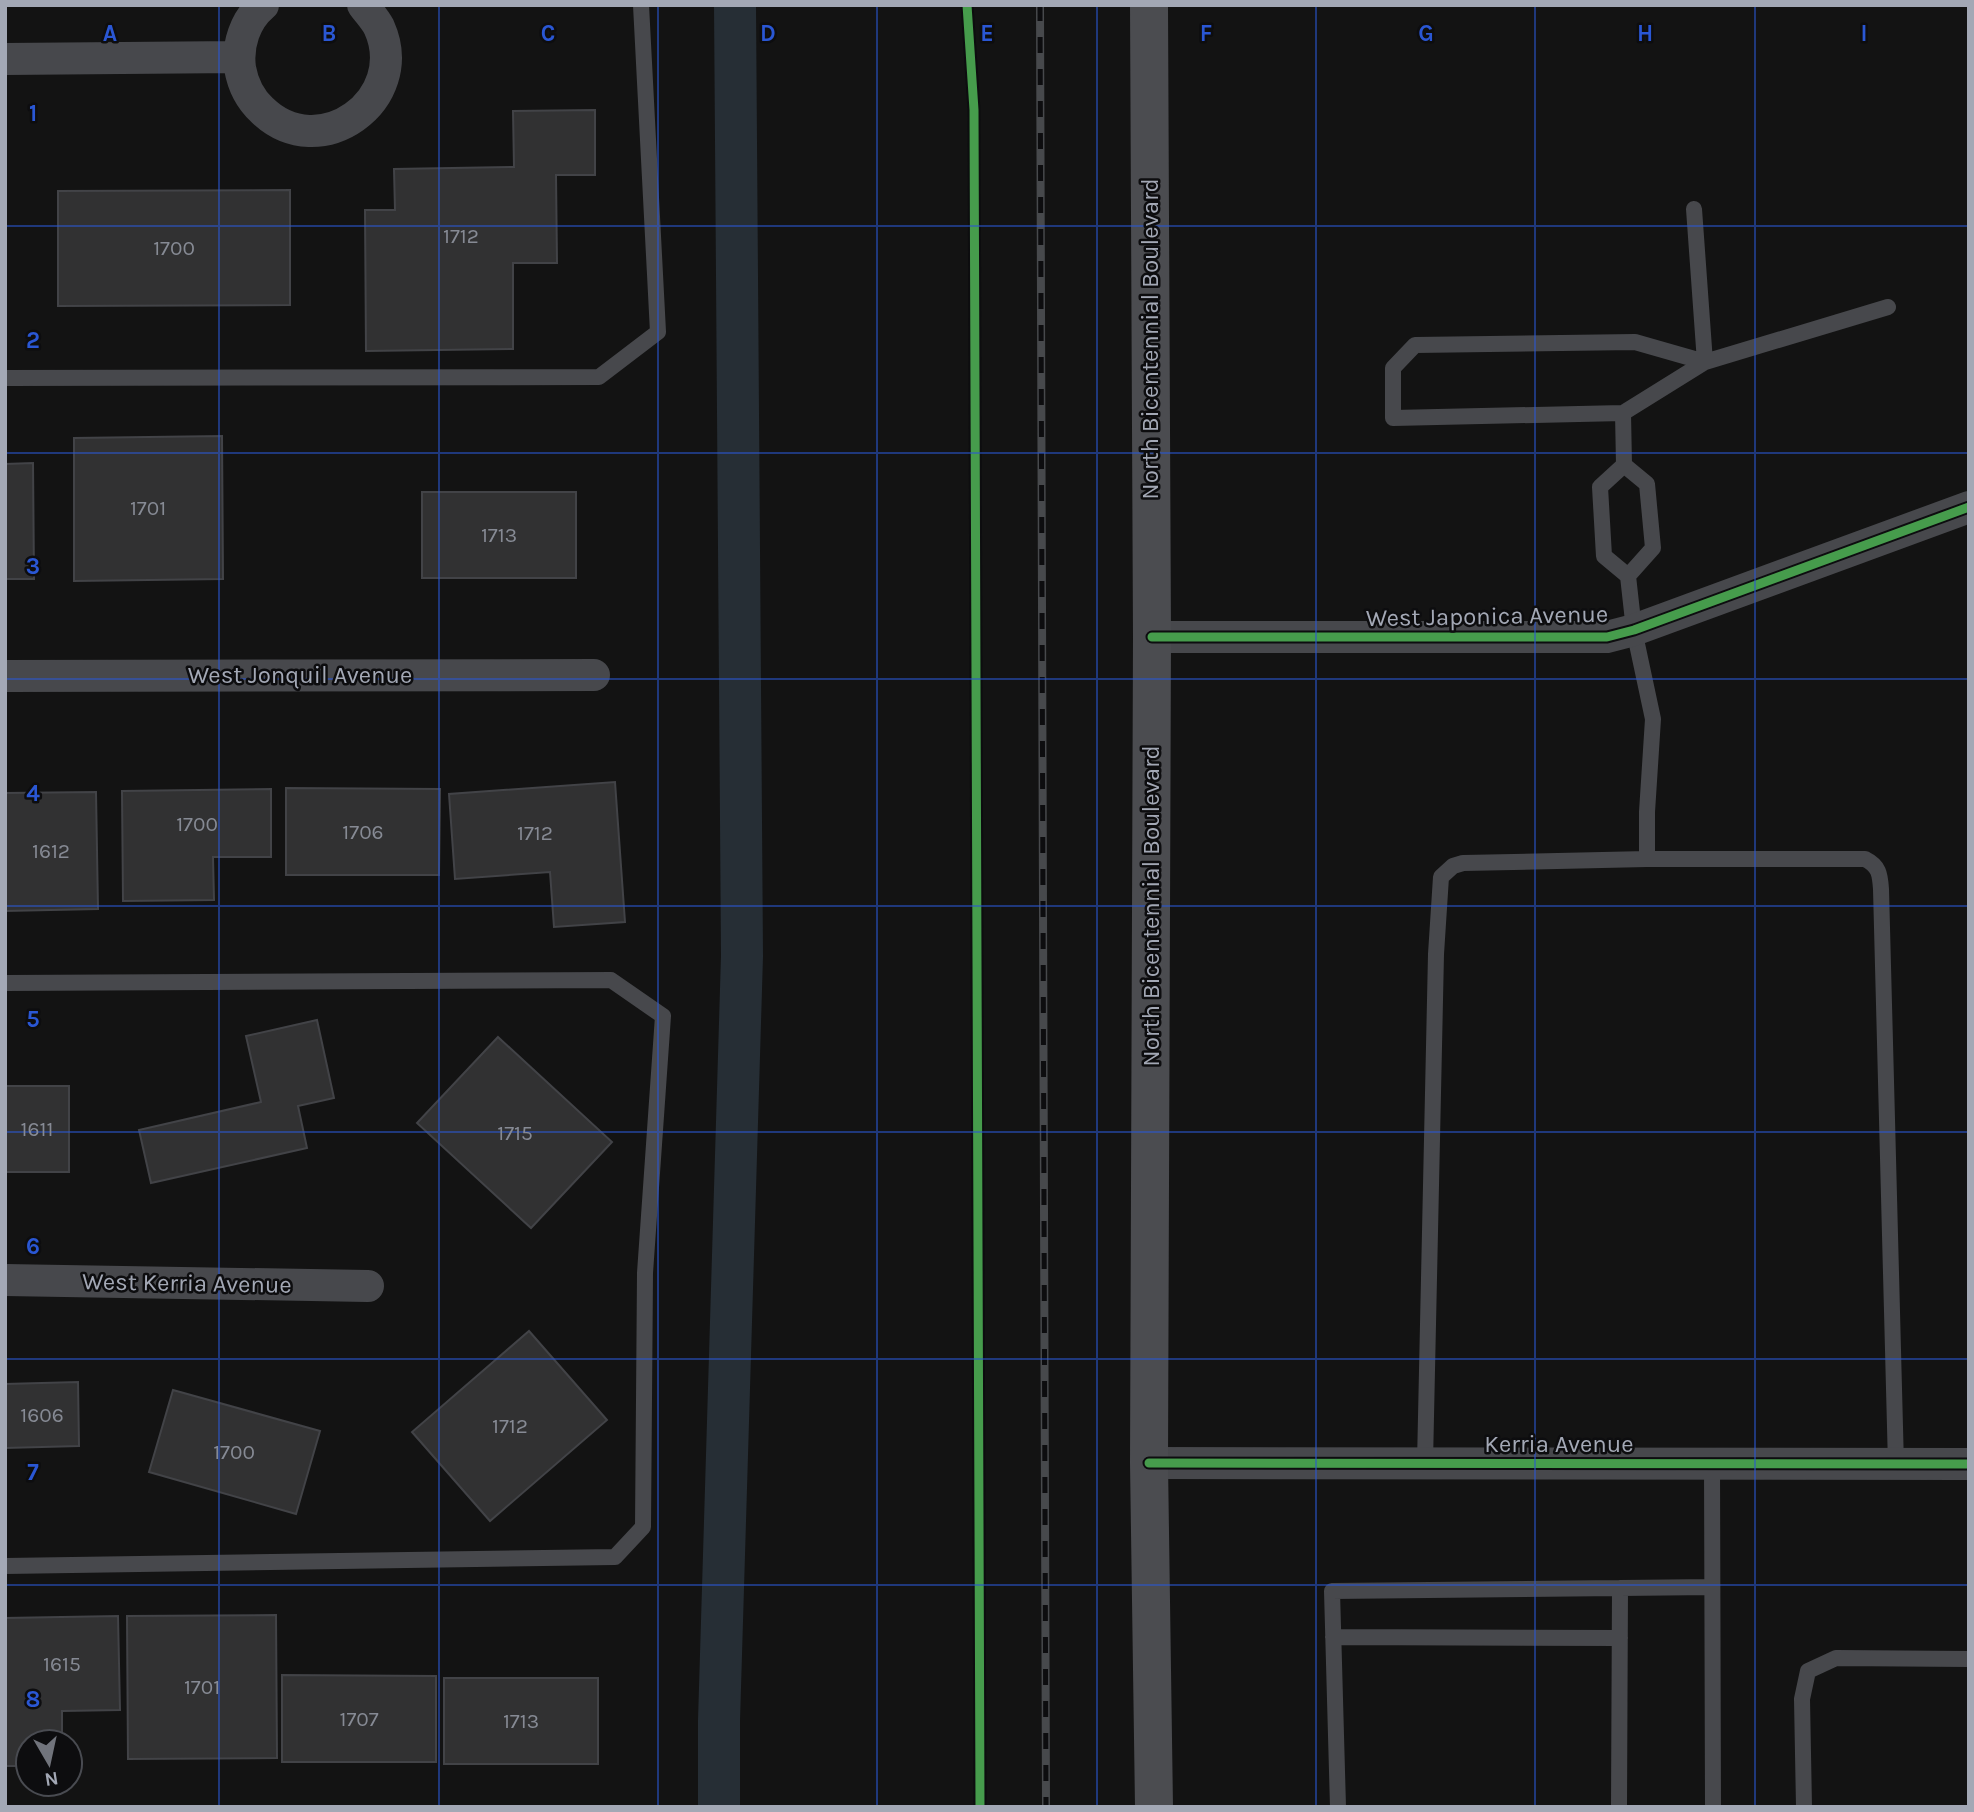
<svg xmlns="http://www.w3.org/2000/svg" width="1974" height="1812" font-family="Karla,sans-serif">
	<rect width="100%" height="100%" fill="#131313"/>
	<g fill="none" stroke-linecap="round" stroke-linejoin="round">
		<!-- canal -->
		<path stroke="#262e35" stroke-width="42" d="M719,1807V1721L742,956L735,5"/>
	</g>
	<!-- building -->
	<path fill="#313132" stroke="#424347" stroke-width="2" d="M595,110V175H556L557,263H513V349L366,351L365,210H395L394,169L514,167L513,111Z
		M290,190V305L58,306V191Z
		M222,436L223,579L74,581V438Z
		M33,463L34,579H5V464Z
		M422,492H576V578H422Z
		M615,782L625,922L554,927L550,872L455,879L449,794Z
		M286,788L440,789L439,875H286Z
		M271,789V857H213L214,900L123,901L122,791Z
		M96,792L98,909L5,911V793Z
		M317,1020L334,1098L298,1106L307,1148L151,1183L139,1130L261,1102L246,1036Z
		M498,1037L612,1142L531,1228L417,1123Z
		M5,1086H69V1172H5Z
		M529,1331L607,1420L490,1521L412,1432Z
		M78,1382L79,1446L5,1448V1384Z
		M173,1390L320,1431L296,1514L149,1472Z
		M276,1615L277,1758L128,1759L127,1616Z
		M118,1616L120,1710L62,1711V1742H28V1766H5V1618Z
		M282,1675L436,1676V1762H282Z
		M444,1678H598V1764H444Z"/>
	<g fill="none" stroke-linecap="round" stroke-linejoin="round">
		<!-- service -->
		<path stroke="#47484c" stroke-width="16" d="M5,378L599,377L658,332L641,5
			M1623,413L1705,362L1888,307
			M1624,465L1623,413L1393,418V368L1415,345L1635,342L1705,362L1694,209
			M1628,576L1653,548L1647,484L1624,465L1600,487L1604,556L1628,576L1634,630L1653,719L1647,812V859
			M5,983L611,980L663,1016L645,1273L643,1527L615,1557L5,1566
			M1425,1463L1436,954L1441,877L1453,866L1463,863L1647,859H1865C1879,866 1880,874 1881,889L1896,1465
			M1712,1463L1713,1807
			M1333,1637L1620,1638
			M1338,1807L1332,1591L1620,1588
			M1619,1807L1620,1588L1712,1587
			M1804,1807L1802,1699L1808,1671L1836,1658L1969,1659"/>
		<!-- minor -->
		<path stroke="#47484c" stroke-width="32" d="M263,5C245,20 237,45 240,68C243,85 249,98 262,110C319,166 412,100 379,27C375,19 368,12 363,5
			M5,59L239,57
			M1152,637H1607L1634,630L1969,507
			M5,676L594,675
			M5,1280L368,1286
			M1149,1463L1969,1464"/>
		<!-- secondary -->
		<path stroke="#4b4c50" stroke-width="38" d="M1149,5L1152,637L1149,1463L1154,1807"/>
		<!-- rail casing -->
		<g stroke="#47494c" stroke-width="8">
			<path id="rail" d="M1040,5L1046,1807"/>
		</g>
		<!-- rail -->
		<use href="#rail" stroke="#0d0d0f" stroke-width="5" stroke-dasharray="16" stroke-linecap="butt"/>
		<!-- cycleway casing -->
		<g stroke="#0d0d0f" stroke-width="13">
			<path id="cycleway" d="M967,5L974,110L980,1807
				M1152,637H1607L1634,630L1969,507
				M1149,1463L1969,1464"/>
		</g>
		<!-- cycleway -->
		<use href="#cycleway" stroke="#469c4c" stroke-width="9"/>
	</g>
	<!-- grid -->
	<path fill="none" stroke="#2a57d4" stroke-width="2" stroke-opacity="0.55" d="M219,5V1807M439,5V1807M658,5V1807M877,5V1807M1097,5V1807M1316,5V1807M1535,5V1807M1755,5V1807M5,226H1969M5,453H1969M5,679H1969M5,906H1969M5,1132H1969M5,1359H1969M5,1585H1969"/>
	<g text-anchor="middle" dominant-baseline="central" stroke-width="5" stroke-linejoin="round" paint-order="stroke">
		<!-- number labels -->
		<g font-size="21" fill="#868a94">
			<text x="461" y="236">1712</text>
			<text x="174" y="248">1700</text>
			<text x="148" y="508">1701</text>
			<text x="499" y="535">1713</text>
			<text x="197" y="824">1700</text>
			<text x="363" y="832">1706</text>
			<text x="535" y="833">1712</text>
			<text x="51" y="851">1612</text>
			<text x="37" y="1129">1611</text>
			<text x="515" y="1133">1715</text>
			<text x="42" y="1415">1606</text>
			<text x="510" y="1426">1712</text>
			<text x="234" y="1452">1700</text>
			<text x="62" y="1664">1615</text>
			<text x="202" y="1687">1701</text>
			<text x="359" y="1719">1707</text>
			<text x="521" y="1721">1713</text>
		</g>
		<!-- street labels -->
		<g font-size="24" fill="#a3a8b5" stroke="#0d0d0f">
			<text transform="translate(1150 339) rotate(-90)">North Bicentennial Boulevard</text>
			<text transform="translate(1487 616) rotate(-1)">West Japonica Avenue</text>
			<text x="300" y="675">West Jonquil Avenue</text>
			<text transform="translate(1151 906) rotate(-90)">North Bicentennial Boulevard</text>
			<text transform="translate(187 1283) rotate(1)">West Kerria Avenue</text>
			<text x="1559" y="1444">Kerria Avenue</text>
		</g>
	</g>
	<g font-size="23" text-anchor="middle" font-weight="bold" fill="#2a57d4" stroke="#0d0d0f" stroke-width="5" stroke-linejoin="round" paint-order="stroke">
		<text x="110" y="41">A</text>
		<text x="329" y="41">B</text>
		<text x="548" y="41">C</text>
		<text x="768" y="41">D</text>
		<text x="987" y="41">E</text>
		<text x="1206" y="41">F</text>
		<text x="1426" y="41">G</text>
		<text x="1645" y="41">H</text>
		<text x="1864" y="41">I</text>
		<text x="33" y="121">1</text>
		<text x="33" y="348">2</text>
		<text x="33" y="574">3</text>
		<text x="33" y="801">4</text>
		<text x="33" y="1027">5</text>
		<text x="33" y="1254">6</text>
		<text x="33" y="1480">7</text>
		<text x="33" y="1707">8</text>
	</g>
	<!-- border -->
	<rect width="1974" height="1812" fill="none" stroke="#a3a8b5" stroke-width="14"/>
	<!-- north arrow -->
	<g transform="translate(49 1763) rotate(171)"><circle r="33" fill="#0d0d0f" stroke="#494b51" stroke-width="2"/>
	<path d="M0-5L12 26L0 18L-12 26Z" fill="#71747c"/>
	<text y="-10" font-size="19" font-weight="bold" text-anchor="middle" fill="#a3a8b5">N</text>
	</g>
</svg>
